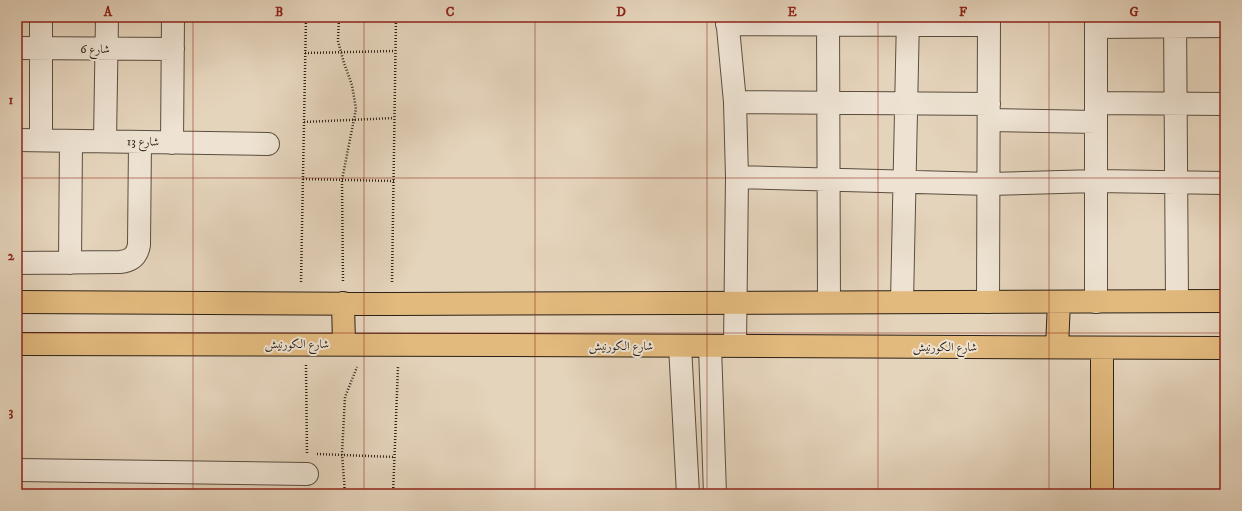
<svg xmlns="http://www.w3.org/2000/svg" width="1242" height="511" font-family="'IM FELL DW Pica',Amiri,serif">
	<rect width="100%" height="100%" fill="#e5d4bc"/>
	<filter id="stains"><feTurbulence type="fractalNoise" baseFrequency=".005" numOctaves="4"/><feColorMatrix values="0 0 0 0 .2 0 0 0 0 .09 0 0 0 0 .02 0 0 0 .5 -.17"/></filter>
	<radialGradient id="worn" r=".72"><stop offset=".6" stop-color="#630" stop-opacity="0"/><stop offset="1" stop-color="#630" stop-opacity=".3"/></radialGradient>
	<g fill="none" stroke-linecap="round" stroke-linejoin="round">
		<!-- minor casing -->
		<g stroke="#5a4e3f" stroke-width="24">
			<path id="minor" d="M41,17V140
				M727,17L735,102L737,177L735,345
				M828,17L829,302
				M1175,17L1177,301
				M727,24L989,25
				M1096,27L1225,26
				M17,48L173,49
				M735,102L989,104
				M1096,103L1225,104
				M989,120L1096,122
				M17,140L268,144
				M105,141L107,17
				M172,143L173,17
				M737,177L989,184L1096,181L1225,183
				M17,263L120,262C131,261 137,256 139,245L140,142
				M70,263L71,141
				M902,302L908,17
				M988,302L989,17
				M1096,302V17
				M680,346L688,494
				M710,347L715,494
				M17,470L307,474"/>
		</g>
		<!-- major casing -->
		<g stroke="#2c2115" stroke-width="24">
			<path id="major" d="M17,302L392,304L1225,301
				M343,303L344,344
				M17,344L503,345L1225,348
				M1057,347L1059,302
				M1102,494V348"/>
		</g>
		<!-- path -->
		<path stroke="#2c2115" stroke-width="2.5" stroke-dasharray="1 2" stroke-linecap="butt" d="M339,17L338,41L344,63L352,85L356,109L342,180L343,282
			M305,53L395,51
			M304,122L394,118
			M303,179L394,181
			M301,282L306,17
			M392,282L396,17
			M306,365L307,454
			M317,454L394,457
			M345,494L342,453L345,397L357,367
			M393,494L398,367"/>
		<!-- minor -->
		<use href="#minor" stroke="#eee3d3" stroke-width="22"/>
		<!-- major -->
		<use href="#major" stroke="#e2ba7e" stroke-width="22"/>
	</g>
	<!-- grid -->
	<path fill="none" stroke="#8f2418" stroke-width="1" stroke-opacity="0.55" d="M193,17V494M364,17V494M535,17V494M707,17V494M878,17V494M1049,17V494M17,178H1225M17,333H1225"/>
	<g text-anchor="middle" dominant-baseline="central" stroke-width="4" stroke-linejoin="round" paint-order="stroke">
		<!-- street labels -->
		<g font-size="12" fill="#2c2115" stroke="#eee3d3">
			<text x="95" y="49">شارع 6</text>
			<text transform="translate(143 142) rotate(1)">شارع 13</text>
			<text x="297" y="344">شارع الكورنيش</text>
			<text x="621" y="346">شارع الكورنيش</text>
			<text x="945" y="347">شارع الكورنيش</text>
		</g>
	</g>
	<!-- margin -->
	<rect width="1242" height="511" fill="none" stroke="#e5d4bc" stroke-width="44"/>
	<rect x="22" y="22" width="1198" height="467" fill="none" stroke="#8f2418" stroke-width="1.5"/>
	<g font-size="13" text-anchor="middle" font-weight="bold" fill="#8f2418">
		<text x="108" y="16">A</text>
		<text x="279" y="16">B</text>
		<text x="450" y="16">C</text>
		<text x="621" y="16">D</text>
		<text x="792" y="16">E</text>
		<text x="963" y="16">F</text>
		<text x="1134" y="16">G</text>
		<text x="11" y="104">1</text>
		<text x="11" y="260">2</text>
		<text x="11" y="416">3</text>
	</g>
	<rect width="100%" height="100%" filter="url(#stains)"/>
	<rect width="100%" height="100%" fill="url(#worn)"/>
</svg>
